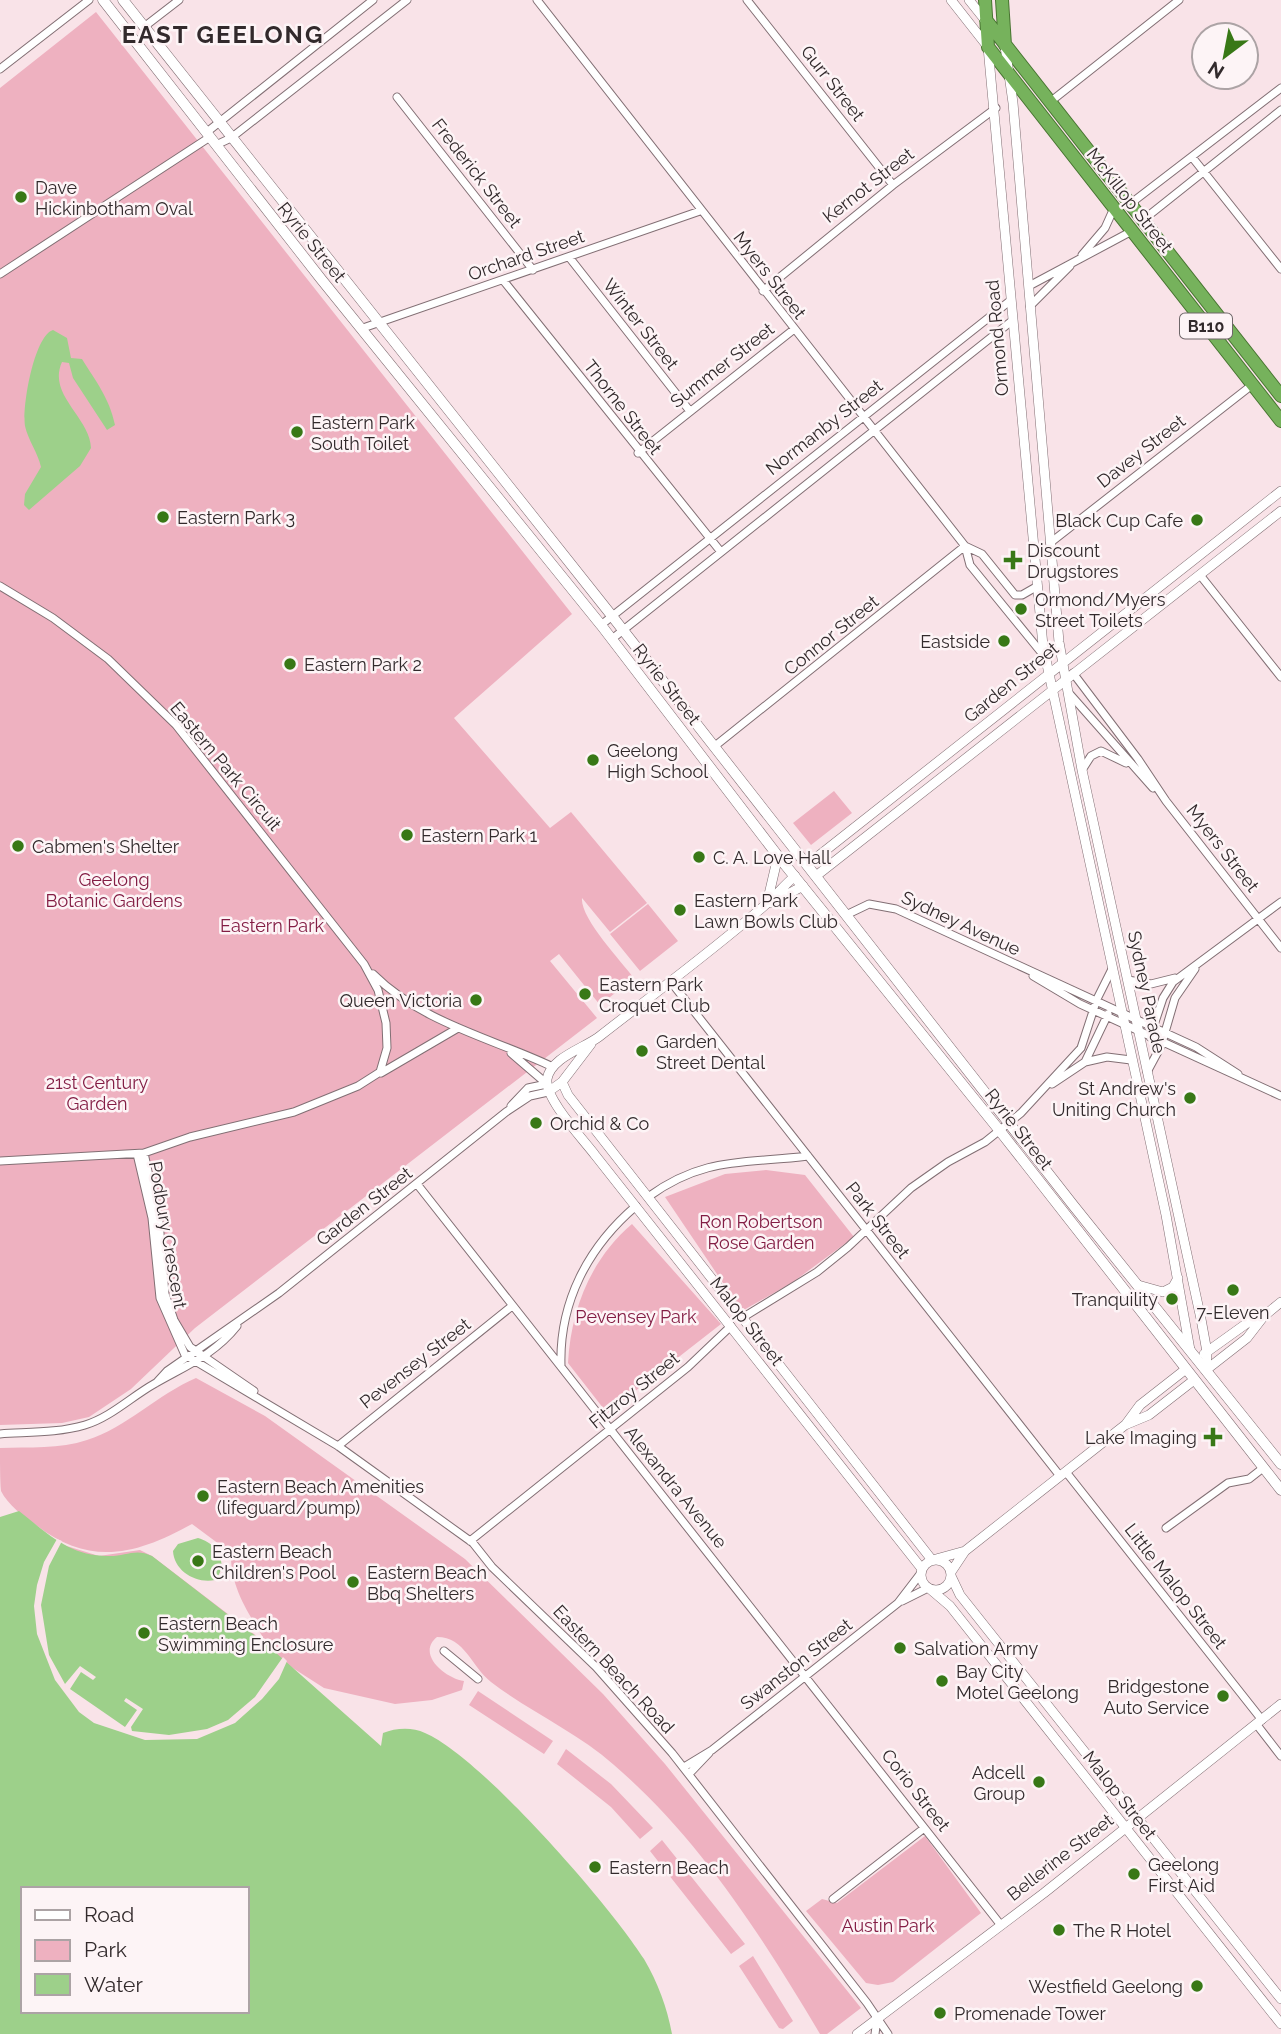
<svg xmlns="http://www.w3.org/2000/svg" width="1281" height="2034" font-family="Raleway,sans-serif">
	<rect width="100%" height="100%" fill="#f9e3e8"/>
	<!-- green -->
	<path fill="#eeb1c0" d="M96,12L572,614L454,718L550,828L571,812L647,903L610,932L582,898C580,918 621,961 634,978L600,1005L559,954L550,961L597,1018L195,1328L131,1389L89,1417L62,1423L0,1425V88Z
		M834,791L852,813L811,845L793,823Z
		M648,904L678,941L640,971L610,934Z
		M766,1170L805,1175L854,1237L793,1282L742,1311L665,1197L725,1174Z
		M632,1224L721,1324L607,1413L568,1363C571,1309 591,1259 632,1224Z
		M196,1378L265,1416L465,1559L603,1694L665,1764L861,2008L827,2034H820C763,1938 700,1839 614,1765C577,1732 530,1712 491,1682C471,1666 465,1637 437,1637C416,1654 445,1678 464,1681L462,1690L432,1700L395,1704L324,1688L285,1663L57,1543L99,1556L140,1550L152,1556L267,1644C250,1615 230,1589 231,1553L192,1524C136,1555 90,1567 36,1525C24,1517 8,1505 1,1491C0,1481 0,1460 0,1448C29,1447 60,1449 87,1440C126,1428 158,1394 196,1378Z
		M478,1691L553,1741L544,1754L469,1705Z
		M566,1749L611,1784L653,1828L640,1839L611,1807L557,1764Z
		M925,1836L981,1913L893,1982L878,1985L866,1983L806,1911L822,1899L837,1903Z
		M662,1840L745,1944L731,1954L650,1851Z
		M753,1956L793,2021L783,2029L779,2028L739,1966Z"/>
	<!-- water -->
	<path fill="#9dd08a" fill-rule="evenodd" d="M53,330L67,338L71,358L82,359C96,382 109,397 115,425L107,430L73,378L69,363L62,362C47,395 90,417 91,448L80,466L29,510L24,505L25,494L41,467C38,453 28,440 25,426C22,407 34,336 53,330Z
		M19,1511C47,1533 70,1557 110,1556C126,1556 136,1548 152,1556L266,1644L381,1746L383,1733C396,1728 412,1727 425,1733C481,1757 610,1905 644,1959C658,1983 667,2007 672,2034H0V1517ZM23,1889H247V2011H23Z
		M198,1538C217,1543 230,1564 215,1580C196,1584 174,1571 173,1551L178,1544Z"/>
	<!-- pier -->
	<path fill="#f9e3e8" d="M57,1539L62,1541L49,1566L41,1605L49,1655L65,1684L80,1666L96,1677L93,1680L81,1672L70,1689L125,1727L137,1710L124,1701L126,1698L143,1709L131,1727L132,1731L169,1735L207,1729L228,1720L255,1697L283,1657L287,1661L279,1679L262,1699L235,1723L197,1739L145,1740L94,1723L79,1712L55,1680L37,1634L34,1606L37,1585L44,1562Z"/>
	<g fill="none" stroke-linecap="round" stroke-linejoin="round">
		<!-- minor casing -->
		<g stroke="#826f74" stroke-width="9">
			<path id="minor" d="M537,0L965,546L970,565L1045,657
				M747,0L893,185
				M144,27L179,0
				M0,69L89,0
				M397,97L533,270
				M1050,102L1179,0
				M207,132L373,0
				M216,145L231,138L407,0
				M1192,157L1281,269
				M1130,204L1281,88
				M1143,220L1281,110
				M1082,255L1105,228L1114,208
				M569,257L689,410
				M0,274L210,137
				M503,280L721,552
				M1029,286L1132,231
				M763,291L893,185L996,108
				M1030,306L1070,266
				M363,328L700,211
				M638,453L793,330
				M1050,543L1252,385
				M965,546L982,554L1015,595H1022L1036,587
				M1200,575L1281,677
				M0,586L53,618L108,659L176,725L364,964L378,990L386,1023L387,1048L380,1072L358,1086L294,1112L190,1137L144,1153L0,1161
				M601,625L1011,300
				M612,639L1013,320
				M1073,673L1138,759L1166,801L1281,948
				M1068,692L1153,788
				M715,746L965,546
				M1082,770L1091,756L1101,751L1126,763
				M846,915L869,904L896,909L1196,1047L1238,1074
				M373,974C422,1023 492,1038 553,1067
				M1033,976L1080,1004L1281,1096
				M1128,980L1151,984L1175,978
				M671,982L1060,1476
				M1150,1037L1163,998L1173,982L1281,902
				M511,1053L547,1084
				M1085,1062L1107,1057L1131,1060
				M1147,1072L1161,1046L1175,998L1195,969
				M381,1073L458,1028
				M1052,1084L1085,1062L1108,1014
				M511,1106L528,1088L547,1084
				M144,1153L159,1221L165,1294L174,1320L190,1347L254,1391
				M137,1154L152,1218L160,1298L185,1355L338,1446L473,1543L492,1567L596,1667L672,1753L867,2003L888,2034
				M417,1184L1000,1924
				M648,1197C704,1156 745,1164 808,1156
				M742,1318L817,1272L848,1247L911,1188L948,1162L985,1142L1021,1113L1081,1048L1097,999L1112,969
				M561,1366C559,1302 588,1247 636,1206
				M156,1383L167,1371L279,1293L506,1112L530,1096L548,1092
				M0,1434C28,1432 58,1433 85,1425C111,1417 131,1397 154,1384C185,1366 214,1355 237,1326
				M338,1446L512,1306
				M1066,1472L1262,1720
				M1166,1528L1228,1483L1249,1479L1263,1468
				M470,1541L688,1367L731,1326
				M902,1601L928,1588
				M444,1651L478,1679
				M1257,1725L1281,1756
				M684,1767L712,1750L898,1603L921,1573
				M689,1774L709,1753
				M833,1899L923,1829
				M875,2034L877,2019"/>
		</g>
		<!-- tertiary casing -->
		<g stroke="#826f74" stroke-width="10">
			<path id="tertiary" d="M951,0L988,47L1043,646L1166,1215L1190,1350
				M969,0L985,20
				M1005,46L1013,103L1059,642L1082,770L1201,1319L1207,1352L1206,1370
				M807,865L1281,491
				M795,876C784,885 775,897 764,906C711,952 655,993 600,1036C585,1048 551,1057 547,1079C544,1098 583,1139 595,1155L922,1569
				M816,876L1281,511
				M767,903L778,856
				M771,903L803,886
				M562,1082L568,1095L932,1560
				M548,1092L562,1082L591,1044
				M1138,1285L1163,1292L1173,1287L1178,1278
				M1204,1354L1257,1316H1264
				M1206,1370L1247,1338L1264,1316L1281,1302
				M1126,1424L1140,1405L1186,1369
				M936,1559L965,1551
				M921 1575a15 15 0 1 1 30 0a15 15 0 1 1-30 0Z
				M951,1572L965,1551L1125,1425L1149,1415L1194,1380
				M951,1576L960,1595L1281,1999
				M930,1589L950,1606L1281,2024
				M857,2034L1044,1893L1281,1704"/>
		</g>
		<!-- secondary casing -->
		<g stroke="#826f74" stroke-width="11">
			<path id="secondary" d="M103,0L321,279L601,625L778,856L1000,1131L1281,1490
				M123,0L612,616L1073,1205L1281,1464"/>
		</g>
		<!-- trunk casing -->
		<g stroke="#487531" stroke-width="14">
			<path id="trunk" d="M985,0L988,47L1281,421
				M1002,0L1005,45
				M986,20L1281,396"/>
		</g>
		<!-- minor -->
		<use href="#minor" stroke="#fff" stroke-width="7"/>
		<!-- tertiary -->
		<use href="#tertiary" stroke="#fff" stroke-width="9"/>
		<!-- secondary -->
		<use href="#secondary" stroke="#fff" stroke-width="10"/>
		<!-- trunk -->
		<use href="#trunk" stroke="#76b25c" stroke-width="12"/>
	</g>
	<!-- markers -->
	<g fill="#387816" stroke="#fdf4f6" stroke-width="2.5">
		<circle cx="21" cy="197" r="7"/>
		<circle cx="297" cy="432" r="7"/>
		<circle cx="163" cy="517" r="7"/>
		<circle cx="1197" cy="520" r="7"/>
		<path d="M1009.5 549.5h7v7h7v7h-7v7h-7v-7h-7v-7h7z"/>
		<circle cx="1021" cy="609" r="7"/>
		<circle cx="1004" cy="641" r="7"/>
		<circle cx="290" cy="664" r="7"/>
		<circle cx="593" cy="760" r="7"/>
		<circle cx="407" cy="835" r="7"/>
		<circle cx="18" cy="846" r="7"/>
		<circle cx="699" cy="857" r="7"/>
		<circle cx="680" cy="910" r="7"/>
		<circle cx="585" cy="994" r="7"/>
		<circle cx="476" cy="1000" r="7"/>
		<circle cx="642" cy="1051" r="7"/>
		<circle cx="1190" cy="1098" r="7"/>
		<circle cx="536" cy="1123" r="7"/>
		<circle cx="1233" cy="1290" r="7"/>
		<circle cx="1172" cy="1299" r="7"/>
		<path d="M1209.5 1426.5h7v7h7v7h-7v7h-7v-7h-7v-7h7z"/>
		<circle cx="203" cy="1496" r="7"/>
		<circle cx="198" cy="1561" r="7"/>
		<circle cx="353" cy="1582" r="7"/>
		<circle cx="144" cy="1633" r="7"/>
		<circle cx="900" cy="1648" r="7"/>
		<circle cx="942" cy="1681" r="7"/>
		<circle cx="1223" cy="1696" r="7"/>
		<circle cx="1039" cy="1782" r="7"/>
		<circle cx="595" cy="1867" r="7"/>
		<circle cx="1134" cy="1874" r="7"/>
		<circle cx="1059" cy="1930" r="7"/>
		<circle cx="1197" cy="1986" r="7"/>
		<circle cx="940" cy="2013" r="7"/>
	</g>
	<g text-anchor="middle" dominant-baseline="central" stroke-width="5" stroke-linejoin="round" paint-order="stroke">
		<!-- shield labels -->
		<rect fill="#fdf4f6" stroke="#6f6769" stroke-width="2" x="1180" y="313.5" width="52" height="25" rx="5"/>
		<g font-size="16" font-weight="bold" fill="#322a2c">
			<text x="1206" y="326">B110</text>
		</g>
		<!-- street labels -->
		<g font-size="18" fill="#322a2c" stroke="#fdf4f6">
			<text transform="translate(833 83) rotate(52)">Gurr Street</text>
			<text transform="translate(477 173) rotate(52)">Frederick Street</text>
			<text transform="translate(868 185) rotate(-38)">Kernot Street</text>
			<text transform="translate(1130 200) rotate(52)">McKillop Street</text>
			<text transform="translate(312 242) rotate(51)">Ryrie Street</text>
			<text transform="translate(526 255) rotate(-19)">Orchard Street</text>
			<text transform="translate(770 275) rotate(52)">Myers Street</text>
			<text transform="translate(641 324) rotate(52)">Winter Street</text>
			<text transform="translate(997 338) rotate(-95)">Ormond Road</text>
			<text transform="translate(722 365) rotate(-38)">Summer Street</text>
			<text transform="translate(623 407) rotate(52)">Thorne Street</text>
			<text transform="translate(824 427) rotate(-38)">Normanby Street</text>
			<text transform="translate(1141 451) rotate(-38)">Davey Street</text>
			<text transform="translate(831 635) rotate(-39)">Connor Street</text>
			<text transform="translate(1011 682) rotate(-39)">Garden Street</text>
			<text transform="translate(667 684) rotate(52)">Ryrie Street</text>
			<text transform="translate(226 766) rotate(50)">Eastern Park Circuit</text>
			<text transform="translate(1223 848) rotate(52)">Myers Street</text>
			<text transform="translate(961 923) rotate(25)">Sydney Avenue</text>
			<text transform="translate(1147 992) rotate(78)">Sydney Parade</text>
			<text transform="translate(1019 1129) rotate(52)">Ryrie Street</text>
			<text transform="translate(364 1206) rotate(-38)">Garden Street</text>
			<text transform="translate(878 1220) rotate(52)">Park Street</text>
			<text transform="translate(168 1235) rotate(80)">Podbury Crescent</text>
			<text transform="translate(747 1321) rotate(52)">Malop Street</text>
			<text transform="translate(415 1363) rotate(-38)">Pevensey Street</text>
			<text transform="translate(634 1390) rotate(-39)">Fitzroy Street</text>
			<text transform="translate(676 1487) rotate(51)">Alexandra Avenue</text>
			<text transform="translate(1176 1586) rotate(52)">Little Malop Street</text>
			<text transform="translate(796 1664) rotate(-38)">Swanston Street</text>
			<text transform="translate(614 1669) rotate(47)">Eastern Beach Road</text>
			<text transform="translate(916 1790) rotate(52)">Corio Street</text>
			<text transform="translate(1120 1795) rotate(52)">Malop Street</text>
			<text transform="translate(1060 1857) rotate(-38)">Bellerine Street</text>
		</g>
		<!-- poi labels -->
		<g font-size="18" fill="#322a2c" stroke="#fdf4f6" text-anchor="start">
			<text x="35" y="187">Dave<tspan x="35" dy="21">Hickinbotham Oval</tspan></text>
			<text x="311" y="422">Eastern Park<tspan x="311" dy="21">South Toilet</tspan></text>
			<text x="177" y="517">Eastern Park 3</text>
			<text x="1183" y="520" text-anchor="end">Black Cup Cafe</text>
			<text x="1027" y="550">Discount<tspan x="1027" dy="21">Drugstores</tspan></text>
			<text x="1035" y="599">Ormond/Myers<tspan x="1035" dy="21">Street Toilets</tspan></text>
			<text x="990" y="641" text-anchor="end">Eastside</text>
			<text x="304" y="664">Eastern Park 2</text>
			<text x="607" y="750">Geelong<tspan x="607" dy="21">High School</tspan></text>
			<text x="421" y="835">Eastern Park 1</text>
			<text x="32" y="846">Cabmen's Shelter</text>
			<text x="713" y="857">C. A. Love Hall</text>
			<text x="694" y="900">Eastern Park<tspan x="694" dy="21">Lawn Bowls Club</tspan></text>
			<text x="599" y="984">Eastern Park<tspan x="599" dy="21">Croquet Club</tspan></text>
			<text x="462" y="1000" text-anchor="end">Queen Victoria</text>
			<text x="656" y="1041">Garden<tspan x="656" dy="21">Street Dental</tspan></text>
			<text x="1176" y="1088" text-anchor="end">St Andrew's<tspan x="1176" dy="21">Uniting Church</tspan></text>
			<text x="550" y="1123">Orchid &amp; Co</text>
			<text x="1158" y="1299" text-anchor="end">Tranquility</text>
			<text x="1233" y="1312" text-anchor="middle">7-Eleven</text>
			<text x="1197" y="1437" text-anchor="end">Lake Imaging</text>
			<text x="217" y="1486">Eastern Beach Amenities<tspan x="217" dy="21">(lifeguard/pump)</tspan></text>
			<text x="212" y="1551">Eastern Beach<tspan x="212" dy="21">Children's Pool</tspan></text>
			<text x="367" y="1572">Eastern Beach<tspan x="367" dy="21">Bbq Shelters</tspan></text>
			<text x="158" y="1623">Eastern Beach<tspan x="158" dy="21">Swimming Enclosure</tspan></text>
			<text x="914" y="1648">Salvation Army</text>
			<text x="956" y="1671">Bay City<tspan x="956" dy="21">Motel Geelong</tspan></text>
			<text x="1209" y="1686" text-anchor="end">Bridgestone<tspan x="1209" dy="21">Auto Service</tspan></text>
			<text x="1025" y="1772" text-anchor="end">Adcell<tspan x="1025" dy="21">Group</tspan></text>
			<text x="1148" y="1864">Geelong<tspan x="1148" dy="21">First Aid</tspan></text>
			<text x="609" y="1867">Eastern Beach</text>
			<text x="1073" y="1930">The R Hotel</text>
			<text x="1183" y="1986" text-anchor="end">Westfield Geelong</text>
			<text x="954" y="2013">Promenade Tower</text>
		</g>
		<!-- park labels -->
		<g font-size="18" fill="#831d44" stroke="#fdf4f6">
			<text x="114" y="879">Geelong<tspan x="114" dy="21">Botanic Gardens</tspan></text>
			<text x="272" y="925">Eastern Park</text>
			<text x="97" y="1082">21st Century<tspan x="97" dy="21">Garden</tspan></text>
			<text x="761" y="1221">Ron Robertson<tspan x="761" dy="21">Rose Garden</tspan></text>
			<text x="636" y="1316">Pevensey Park</text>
			<text x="888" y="1925">Austin Park</text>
		</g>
		<!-- district labels -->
		<g font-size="24" font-weight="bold" letter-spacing="2" fill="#322a2c" stroke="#fdf4f6">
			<text x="223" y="34">EAST GEELONG</text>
		</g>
	</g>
	<!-- legend -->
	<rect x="21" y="1887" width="228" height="126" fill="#fdf4f6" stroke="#aca3a5" stroke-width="2"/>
	<rect x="35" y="1910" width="35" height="10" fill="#ffffff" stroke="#aca3a5" stroke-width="2"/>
	<text x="84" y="1922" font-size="21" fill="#322a2c">Road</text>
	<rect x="35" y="1940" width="35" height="21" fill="#eeb1c0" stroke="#aca3a5" stroke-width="2"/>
	<text x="84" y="1957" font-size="21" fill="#322a2c">Park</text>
	<rect x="35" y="1974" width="35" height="21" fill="#9dd08a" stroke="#aca3a5" stroke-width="2"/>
	<text x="84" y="1992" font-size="21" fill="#322a2c">Water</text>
	<!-- north arrow -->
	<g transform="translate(1225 56) rotate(212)"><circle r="33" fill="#fdf4f6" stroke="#aca3a5" stroke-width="2"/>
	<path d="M0-5L12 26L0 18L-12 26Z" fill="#387816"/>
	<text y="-10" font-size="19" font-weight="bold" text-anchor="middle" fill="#322a2c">N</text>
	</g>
</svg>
